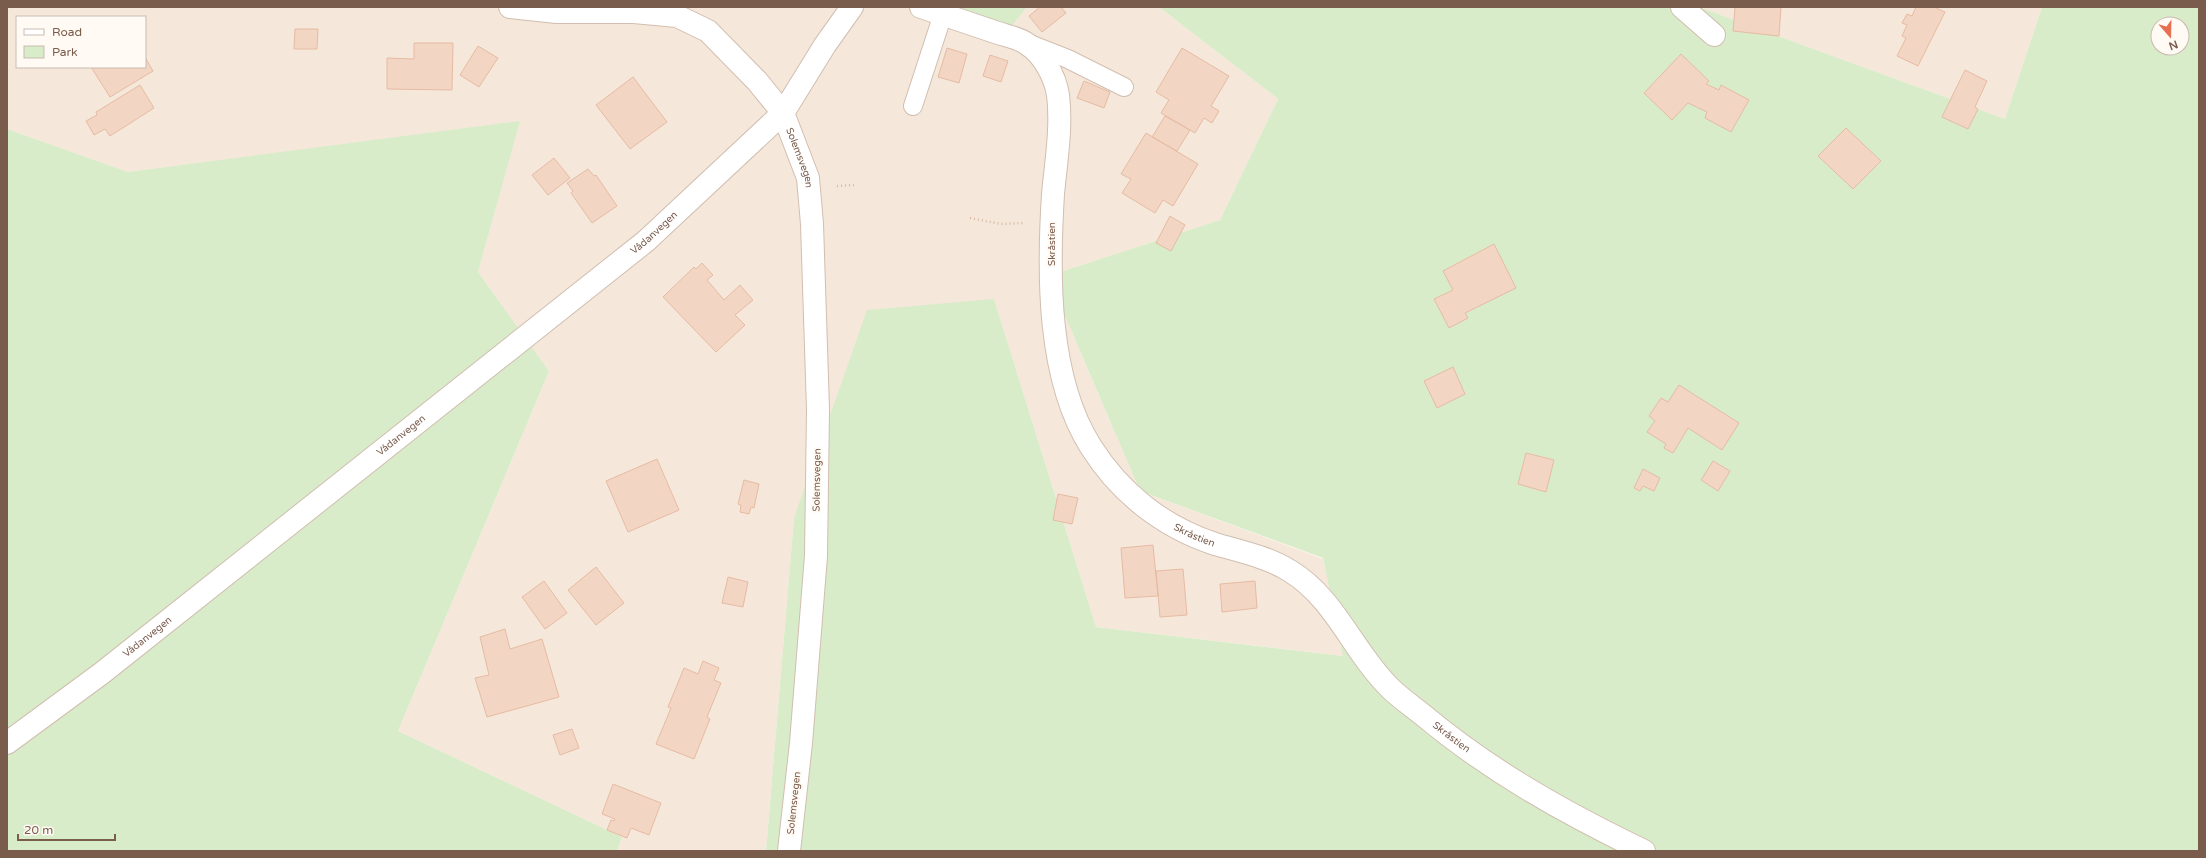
<svg xmlns="http://www.w3.org/2000/svg" width="2206" height="858" font-family="'Varela Round',sans-serif">
	<rect width="100%" height="100%" fill="#fdf6ec"/>
	<!-- residential -->
	<path fill="#f5e8da" fill-rule="evenodd" d="M7,7H958L1008,31L1027,7H1159L1278,99L1220,220L1048,276L1140,491L1323,559L1344,656L1096,627L994,299L794,518L766,851H617L622,837L398,731L549,371L478,272L519,122L128,172L7,129ZM17,17H145V67H17Z
		M1699,7H2042L2005,119Z"/>
	<!-- green -->
	<path fill="#d8ecc9" fill-rule="evenodd" d="M958,7H1027L1008,31Z
		M1159,7H1699L2005,119L2042,7H2199V851H766L794,518L867,310L994,299L1096,627L1343,656L1323,558L1140,491L1048,276L1220,220L1278,99ZM2158,24H2182V48H2158Z
		M520,121L478,272L549,371L398,731L622,837L617,851H7V129L128,172Z"/>
	<!-- building -->
	<path fill="#f3d5c3" stroke="#e6bba3" d="M1040,7H1061L1066,13L1042,32L1029,16Z
		M1735,7H1781L1779,36L1733,31Z
		M1916,7H1934L1945,12L1918,66L1897,56L1906,38L1902,36L1907,25L1902,23L1907,14L1912,16Z
		M295,29H318L317,49H294Z
		M414,43H453L452,90L387,89V58L414,59Z
		M478,46L498,58L479,87L460,75Z
		M947,48L967,54L959,83L938,77Z
		M1182,48L1229,76L1211,106L1219,111L1212,123L1204,118L1195,133L1161,113L1169,100L1156,92Z
		M1681,54L1709,81L1706,84L1719,90L1721,85L1749,100L1731,132L1705,118L1707,112L1688,103L1672,120L1644,93Z
		M990,55L1008,61L1001,82L983,76Z
		M145,57L153,71L110,97L91,67H145Z
		M1965,70L1987,81L1975,107L1978,109L1968,129L1942,117Z
		M633,77L667,122L630,149L596,105Z
		M1084,81L1110,92L1104,108L1077,98Z
		M140,85L154,108L110,136L105,129L94,135L86,121L97,115L96,112Z
		M1165,116L1190,130L1177,151L1152,137Z
		M1846,128L1881,161L1853,189L1818,156Z
		M1146,133L1198,164L1173,206L1163,200L1155,213L1122,193L1131,179L1121,174Z
		M554,158L570,178L548,195L532,175Z
		M588,169L594,176L596,175L617,206L592,223L571,193L573,191L567,183Z
		M1170,216L1185,225L1171,251L1156,243Z
		M1494,244L1516,288L1465,313L1468,318L1449,328L1434,299L1453,290L1443,271Z
		M702,263L713,275L707,280L724,300L740,285L753,300L735,315L745,325L716,352L663,297L694,267L696,269Z
		M1453,367L1465,394L1437,408L1424,381Z
		M1679,385L1739,423L1722,450L1688,428L1673,453L1664,448L1666,444L1647,432L1655,421L1649,416L1661,398L1668,402Z
		M1526,453L1554,460L1546,492L1518,484Z
		M657,459L679,510L628,532L606,481Z
		M1713,461L1730,471L1718,491L1701,480Z
		M1643,469L1660,478L1654,491L1643,486L1640,491L1634,488Z
		M744,480L759,484L754,508L751,507L749,514L740,512L741,505L738,504Z
		M1058,494L1078,498L1072,524L1053,520Z
		M1153,545L1158,596L1125,598L1121,548Z
		M596,567L624,603L596,625L568,590Z
		M1183,569L1187,615L1160,617L1156,571Z
		M728,577L748,582L743,607L722,603Z
		M544,581L567,613L545,629L522,597Z
		M1255,581L1257,608L1222,612L1220,584Z
		M505,629L510,649L542,639L559,697L487,717L475,678L489,675L480,637Z
		M703,661L719,668L714,680L721,683L707,717L710,719L694,759L656,744L671,708L668,707L684,668L698,674Z
		M572,729L579,748L560,755L553,735Z
		M613,784L661,803L649,835L631,828L627,838L607,830L611,820L614,821L615,819L602,814Z"/>
	<g fill="none" stroke-linecap="round" stroke-linejoin="round">
		<!-- service casing -->
		<g stroke="#d1beb0" stroke-width="20">
			<path id="service" d="M1030,44L1068,59L1124,87
				M913,106L943,14"/>
		</g>
		<!-- minor casing -->
		<g stroke="#d1beb0" stroke-width="24">
			<g id="minor">
				<path id="s1" d="M510,7L557,12H634L677,16L708,31L757,81L783,113L808,178L812,224L818,409L816,556L801,743L789,851"/>
				<path id="s2" d="M921,7C947,16 972,24 998,33C1007,36 1019,38 1027,44C1043,54 1055,76 1058,95C1062,127 1056,162 1053,194C1048,273 1047,378 1091,447C1120,493 1163,527 1215,544C1239,551 1268,557 1290,571C1335,598 1353,652 1390,688C1400,698 1412,706 1423,715C1490,771 1565,813 1644,851"/>
				<path d="M1682,7L1714,35"/>
				<path id="s3" d="M7,743L102,673L646,241L783,113L825,45L852,7"/>
			</g>
		</g>
		<!-- path -->
		<path stroke="#d9b8a5" stroke-width="2.5" stroke-dasharray="1 3" stroke-linecap="butt" d="M837,186L855,185
			M970,218L1001,224L1023,223"/>
		<!-- service -->
		<use href="#service" stroke="#fff" stroke-width="18"/>
		<!-- minor -->
		<use href="#minor" stroke="#fff" stroke-width="22"/>
	</g>
	<g text-anchor="middle" dominant-baseline="central" stroke-width="4" stroke-linejoin="round" paint-order="stroke">
		<!-- street labels -->
		<g font-size="10" fill="#7a5c4d" stroke="#fffaf3">
			<text stroke="none"><textPath href="#s1" startOffset="361">Solemsvegen</textPath></text>
			<text stroke="none"><textPath href="#s3" startOffset="824">Vådanvegen</textPath></text>
			<text transform="translate(1052 244) rotate(-90)">Skråstien</text>
			<text stroke="none"><textPath href="#s3" startOffset="500">Vådanvegen</textPath></text>
			<text transform="translate(817 480) rotate(-89)">Solemsvegen</text>
			<text stroke="none"><textPath href="#s2" startOffset="671">Skråstien</textPath></text>
			<text stroke="none"><textPath href="#s3" startOffset="176">Vådanvegen</textPath></text>
			<text stroke="none"><textPath href="#s2" startOffset="1007">Skråstien</textPath></text>
			<text transform="translate(794 803) rotate(-84)">Solemsvegen</text>
		</g>
	</g>
	<!-- border -->
	<rect width="2206" height="858" fill="none" stroke="#7a5c4d" stroke-width="16"/>
	<!-- legend -->
	<rect x="16" y="16" width="130" height="52" fill="#fffaf3" stroke="#cabbb1"/>
	<rect x="24" y="29" width="20" height="6" fill="#ffffff" stroke="#cabbb1"/>
	<text x="52" y="36" font-size="12" fill="#7a5c4d">Road</text>
	<rect x="24" y="46" width="20" height="12" fill="#d8ecc9" stroke="#cabbb1"/>
	<text x="52" y="56" font-size="12" fill="#7a5c4d">Park</text>
	<!-- north arrow -->
	<g transform="translate(2170 36) rotate(160)"><circle r="19" fill="#fffaf3" stroke="#cabbb1"/>
	<path d="M0-3L7 15L0 10L-7 15Z" fill="#e76f51"/>
	<text y="-6" font-size="11" font-weight="bold" text-anchor="middle" fill="#7a5c4d">N</text>
	</g>
	<!-- scale -->
	<path d="M18 834v6h97v-6" fill="none" stroke="#7a5c4d" stroke-width="2"/>
	<text x="24" y="834" font-size="12" fill="#7a5c4d" stroke="#fffaf3" stroke-width="3" paint-order="stroke">20 m</text>
</svg>
